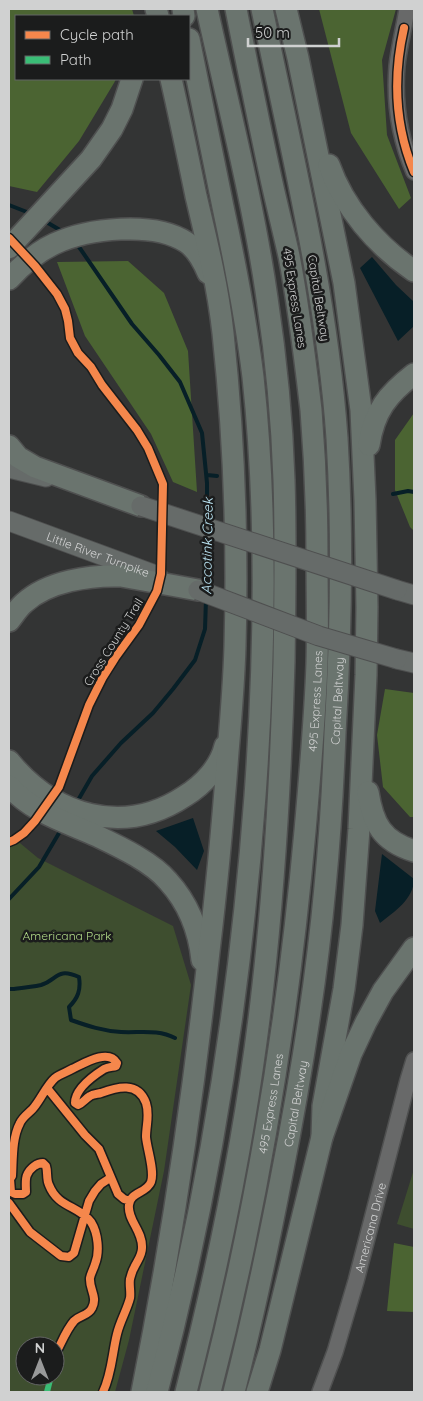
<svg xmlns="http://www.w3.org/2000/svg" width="423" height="1401" font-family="Quicksand,sans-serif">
	<rect width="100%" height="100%" fill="#333434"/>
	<!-- green -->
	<path fill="#3e4e2f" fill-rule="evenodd" d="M9,834L38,858L173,926L191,985L164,1171L129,1340L115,1392H9ZM25,1346H55V1376H25Z
		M414,1169V1229L397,1224Z"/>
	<!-- forest -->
	<path fill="#4b6432" d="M9,9H132L134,16H16V79H116L114,83L79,141L37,192L9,186Z
		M319,9H396L382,60L387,135L411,198L399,209L351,133Z
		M128,261L164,293L188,351L197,492L173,482L151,434L85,336L57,262Z
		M414,413V531L410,527L395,490V440Z
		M385,689L414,693V817H410L383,787L377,735Z
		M394,1243L414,1247V1312L387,1311Z"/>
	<!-- water -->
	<path fill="#071f27" d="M372,257L396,285L414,302V326L398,341L360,268Z
		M193,818L204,851L197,870L175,847L156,831Z
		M382,854L414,879C414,899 394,912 380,923L375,911Z"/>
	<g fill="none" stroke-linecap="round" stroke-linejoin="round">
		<!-- stream -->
		<path stroke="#071f27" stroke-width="4" d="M9,205L32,214
			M43,220L65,233
			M77,244L132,324L159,355L180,382L202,433L207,483V522
			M207,475L217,476
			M393,494L408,491L414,492
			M206,587L207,534
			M77,802L92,776L121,743L153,713L173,689L195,660L205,629L206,599
			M9,899L39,867L62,828
			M9,989H13C22,988 32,987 41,985C58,980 56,967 79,977C81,990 78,998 69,1007L71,1020C88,1026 103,1031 121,1032C140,1033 158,1029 175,1038"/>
		<!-- minor casing -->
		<g stroke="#4f5050" stroke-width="18">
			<g id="minor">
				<path d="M407,9C404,28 399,47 397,66C394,102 400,139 414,172"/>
				<path id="s1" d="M320,1392L335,1352L356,1281L408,1080L414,1060"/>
			</g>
		</g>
		<!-- major casing -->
		<g stroke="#4f5050" stroke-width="21">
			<g id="major">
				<path d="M9,468L46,477"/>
				<path id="s2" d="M9,521L158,576"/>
				<path d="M397,590L414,595"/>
				<path d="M397,659L414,663"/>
			</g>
		</g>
		<!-- highway casing -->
		<g stroke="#4f5050" stroke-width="24">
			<g id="highway">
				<path d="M156,9L158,16"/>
				<path d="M183,9L184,16"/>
				<path d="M286,9L298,58L344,283L361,410L365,500L367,607L366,675L359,829L352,925L344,989L323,1106L322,1137"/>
				<path d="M329,165C344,208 377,246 414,271"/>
				<path d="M9,248L91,159L112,129L122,109L132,79"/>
				<path d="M9,279C22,265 37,252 54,244C88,228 154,221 186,242C197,249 203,261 208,273"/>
				<path d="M369,445C374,411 388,394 414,374"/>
				<path d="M9,446L18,457L35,467L141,506"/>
				<path d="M9,621C14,615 18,608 24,603C48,581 90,575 121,576L198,590"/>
				<path d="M9,761C54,816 123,837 185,796C203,785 220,767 225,746"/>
				<path d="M9,786C33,813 66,822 97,836C120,847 152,862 168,881C188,903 199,931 202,960"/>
				<path d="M368,792C373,824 382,841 414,851"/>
				<path d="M142,1392C171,1246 193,1099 209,951C217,885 223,819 228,752C231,717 234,681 235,646C238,542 234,437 223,333C218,287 207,242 196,196C188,157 180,118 171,79"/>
				<path d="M157,1392C209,1197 240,997 255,796C265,657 268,516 253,377C246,320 235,263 223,207C212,151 200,95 189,39"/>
				<path d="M186,1392C220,1259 248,1122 263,985C275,878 281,770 284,662C285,601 286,541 284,480C282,419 276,358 267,298C253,200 228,105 207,9"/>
				<path id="s3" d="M210,1392C257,1209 288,1020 305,831C310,775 315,719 317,663C318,628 317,592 317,557C317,508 315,459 311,410C305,359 299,307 289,256C283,229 276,202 270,174C258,119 247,64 236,9"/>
				<path id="s4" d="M234,1392C252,1322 267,1251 281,1179C300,1083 316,986 325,887C330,836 333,785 335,733C341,635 343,536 337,438C327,295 291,149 262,9"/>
				<path d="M257,1392L270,1350L322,1137L351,1054L366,1022L383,991L414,948"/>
			</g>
		</g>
		<!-- minor -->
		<use href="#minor" stroke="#686969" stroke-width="15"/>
		<!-- major -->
		<use href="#major" stroke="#666b69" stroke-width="19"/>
		<!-- highway -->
		<use href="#highway" stroke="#6a746e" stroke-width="21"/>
		<!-- major-bridge casing -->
		<g stroke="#4f5050" stroke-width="21" stroke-linecap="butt">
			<path id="major-bridge" d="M141,506L397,590
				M198,590L319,636L397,659"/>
		</g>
		<!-- major-bridge -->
		<use href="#major-bridge" stroke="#666b69" stroke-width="19"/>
		<!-- quiet -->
		<path stroke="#3abd76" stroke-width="6" stroke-dasharray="12 6" stroke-linecap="butt" d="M47,1392L51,1376"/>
		<!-- cycleway casing -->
		<g stroke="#1b1c1c" stroke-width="11">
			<path id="cycleway" d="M404,28C393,76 395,126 414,172
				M9,238L35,266L57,294L65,309L68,321L70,338L78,353L91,367L102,385L137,430L148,448L163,484L161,574L157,591L139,625L115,658L103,677L89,705L59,787L35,821L24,833L14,840L9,842
				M47,1088L85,1135L99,1149L118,1194L124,1199L130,1201
				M9,1203L30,1232L61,1256L69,1257L74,1253L89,1201L95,1191L101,1184L110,1178
				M55,1355C61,1344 66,1330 74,1321C80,1315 88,1316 92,1308C98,1297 89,1289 90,1278C91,1273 94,1268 95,1264C100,1252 98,1233 91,1222C78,1205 58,1208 49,1185C46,1179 48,1172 46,1166L43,1163C37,1163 30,1168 27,1175C25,1179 26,1187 26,1192L23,1194H15L11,1192L10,1179L12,1176C13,1159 12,1138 20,1123C23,1116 31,1112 35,1106C42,1097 47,1085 55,1078C60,1074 67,1072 72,1069C83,1064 108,1048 117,1063L116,1066C112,1067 108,1067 104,1069C93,1076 75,1089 75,1103L78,1105C83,1103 85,1099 90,1096C93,1094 97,1094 101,1093C117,1087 138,1081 146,1103C150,1115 146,1125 146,1137C147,1149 155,1171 151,1182C147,1193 130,1192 129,1205C127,1220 143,1231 142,1248C142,1256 137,1261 134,1268C132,1271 131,1276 130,1279C129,1285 131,1292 130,1298C127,1310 120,1321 117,1334C112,1354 112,1373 103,1392"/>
		</g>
		<!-- cycleway -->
		<use href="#cycleway" stroke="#f5874c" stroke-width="8"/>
	</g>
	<g text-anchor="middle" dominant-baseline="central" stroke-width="5" stroke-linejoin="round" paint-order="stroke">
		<!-- street labels -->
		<g font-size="12" fill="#d0d1d1" stroke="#1b1c1c">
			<text transform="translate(295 298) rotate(81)">495 Express Lanes</text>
			<text transform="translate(319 298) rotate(81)">Capital Beltway</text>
			<text stroke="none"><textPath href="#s2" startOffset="95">Little River Turnpike</textPath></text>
			<text transform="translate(113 642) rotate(-58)">Cross County Trail</text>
			<text stroke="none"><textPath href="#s3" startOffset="700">495 Express Lanes</textPath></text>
			<text stroke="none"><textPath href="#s4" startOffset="700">Capital Beltway</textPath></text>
			<text stroke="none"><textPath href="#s3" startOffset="295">495 Express Lanes</textPath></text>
			<text stroke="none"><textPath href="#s4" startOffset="295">Capital Beltway</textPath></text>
			<text stroke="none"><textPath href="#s1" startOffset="172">Americana Drive</textPath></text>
		</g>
		<!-- park labels -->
		<g font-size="12" fill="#b4de8a" stroke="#1b1c1c">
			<text x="67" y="935">Americana Park</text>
		</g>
		<!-- water labels -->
		<g font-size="14" font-style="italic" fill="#bee8f7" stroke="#1b1c1c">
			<text transform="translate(207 546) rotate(-89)">Accotink Creek</text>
		</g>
	</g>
	<!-- border -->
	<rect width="423" height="1401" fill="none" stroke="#d0d1d1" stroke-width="20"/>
	<!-- legend -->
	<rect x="15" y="15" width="175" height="65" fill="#1b1c1c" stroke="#636464"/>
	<rect x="25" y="31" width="25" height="8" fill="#f5874c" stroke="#636464"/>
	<text x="60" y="40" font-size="15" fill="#d0d1d1">Cycle path</text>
	<rect x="25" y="56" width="25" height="8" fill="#3abd76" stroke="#636464"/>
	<text x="60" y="65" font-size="15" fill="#d0d1d1">Path</text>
	<!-- north arrow -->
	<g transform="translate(40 1361)"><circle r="24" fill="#1b1c1c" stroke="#636464"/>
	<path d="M0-4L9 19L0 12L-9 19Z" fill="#999a9a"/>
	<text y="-8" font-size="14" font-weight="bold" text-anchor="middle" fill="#d0d1d1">N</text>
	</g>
	<!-- scale -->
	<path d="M248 38v8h91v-8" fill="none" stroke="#d0d1d1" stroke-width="2.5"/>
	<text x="255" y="38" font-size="15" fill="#d0d1d1" stroke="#1b1c1c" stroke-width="4" paint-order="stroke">50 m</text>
</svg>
